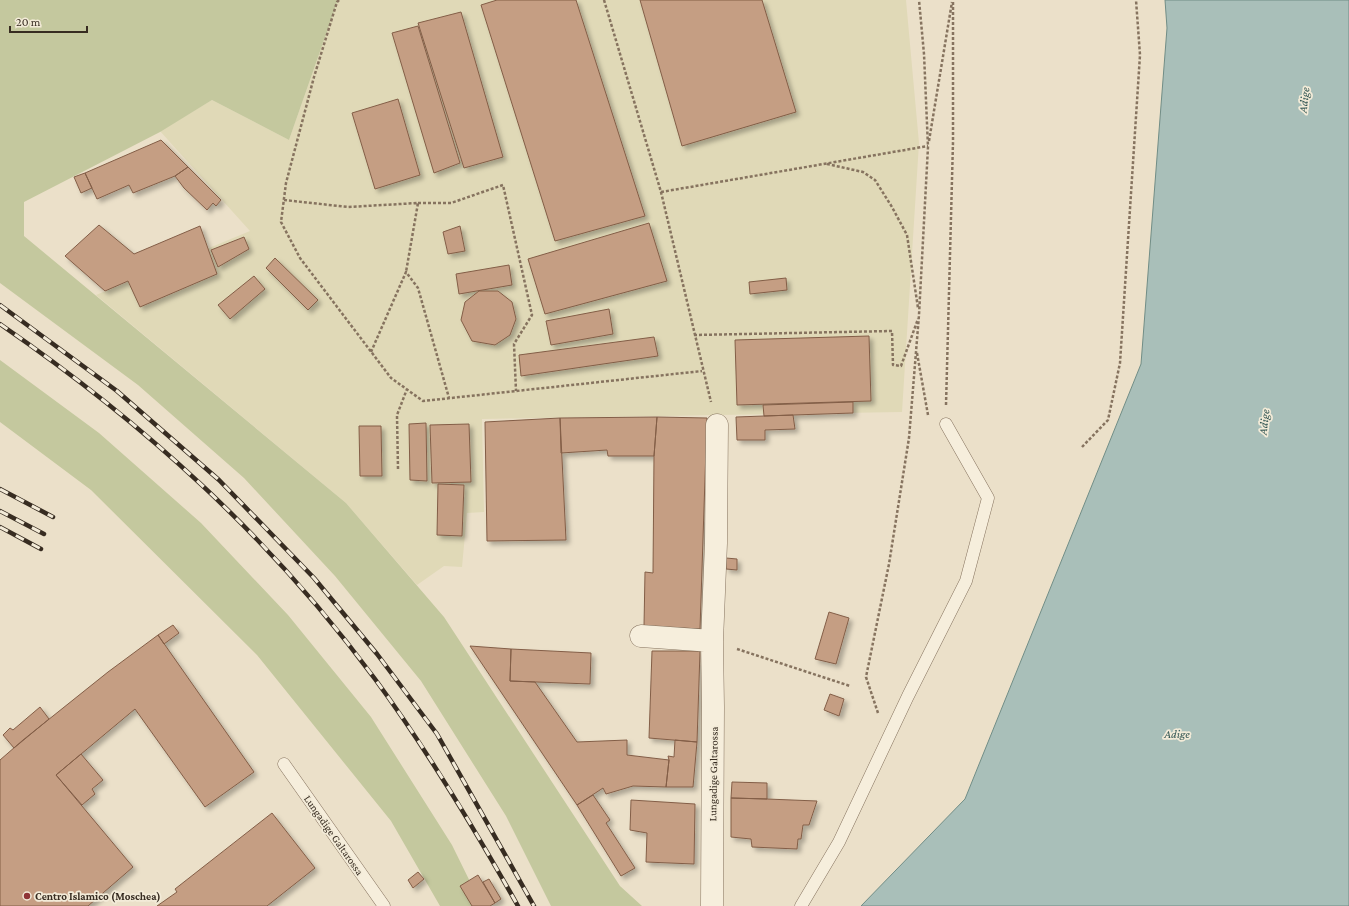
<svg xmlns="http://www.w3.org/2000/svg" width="1349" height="906" font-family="'Crimson Pro',serif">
	<defs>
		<filter id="shadow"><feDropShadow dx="3.5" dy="3.5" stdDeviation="2" flood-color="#0004"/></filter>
	</defs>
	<rect width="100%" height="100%" fill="#ebe0c9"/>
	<!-- farmland -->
	<path fill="#e0d9b7" d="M338,0H906L919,143L902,412L482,419L484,512L467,513L462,567L444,566L417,585L346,503L96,295L250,231L160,131L212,100L289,140Z"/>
	<!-- green -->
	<path fill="#c4c89e" d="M0,0H338L289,140L212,100L160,132L24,202V236L346,503L444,617L620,886L642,906H551L506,816L421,681L335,576L244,478L138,385L0,283Z
		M0,360L99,433L201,523L288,615L371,717L452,845L482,906H440L391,821L257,655L91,490L0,422Z"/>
	<!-- water -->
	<path fill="#a9bfb9" stroke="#718d86" d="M1165,0H1349V906H861L965,799L1141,364L1167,28Z"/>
	<!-- building -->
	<path fill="#c59e83" stroke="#835e47" filter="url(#shadow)" d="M497,0H576L645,216L555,241L481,5Z
		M640,0H762L796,112L682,146Z
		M461,12L503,157L464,168L418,23Z
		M418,26L460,163L434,173L392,33Z
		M398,99L420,175L375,189L352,113Z
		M161,140L188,167L175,176L133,193L129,185L97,199L85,173Z
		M188,167L221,200L216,206L213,203L207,210L184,188L175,176Z
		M85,173L92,188L81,193L74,177Z
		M649,223L667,281L545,314L528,259Z
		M99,225L134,254L200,226L217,274L140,307L128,281L105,291L65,256Z
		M460,226L465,251L448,254L443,232Z
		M244,237L249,249L218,267L211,250Z
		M275,258L318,300L308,310L266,268Z
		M509,265L512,285L459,294L456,274Z
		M254,276L265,289L230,319L218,305Z
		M786,278L787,290L750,294L749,282Z
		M479,291H498L512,302L516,319L510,335L495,345L472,341L461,320L465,302Z
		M609,309L613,334L551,345L546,321Z
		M869,336L871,401L737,405L735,340Z
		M654,337L658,356L521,376L519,355Z
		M853,402V413L764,416L763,405Z
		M793,415L795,429L765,430V440H737L736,417Z
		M657,417L707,418L700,629L644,626L645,572L653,573L654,456Z
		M657,417L654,456H608L607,450L561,453L560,418Z
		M560,418L566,540L487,541L485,422Z
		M426,423L427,481L410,480L409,424Z
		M469,424L471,482L432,483L430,425Z
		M359,426H381L382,476H360Z
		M438,484L464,485L462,536L437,535Z
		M726,558L737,559V570L726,569Z
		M829,612L849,618L836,664L815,659Z
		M173,625L179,633L164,644L158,635Z
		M158,635L254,772L205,807L135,709L56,775L133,867L88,906H0V760L23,740L108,672Z
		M470,646L511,649L510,681L535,682L577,742L627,740V755L669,760L666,787L633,786L606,794L603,788L577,805Z
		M511,649L591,653L590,684L510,681Z
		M652,651H700L697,742L649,738Z
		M830,694L844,699L839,716L824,710Z
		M40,707L49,719L14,748L3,735L10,728L13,730Z
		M675,740L697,742L693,787H666L669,760L668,756L674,757Z
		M81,754L103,780L92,789L95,794L82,805L56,775Z
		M732,782L767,783V799L731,798Z
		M593,795L610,820L606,823L635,868L621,876L577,805Z
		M731,798L767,799L817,801L809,825H803L801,839H798L797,849L752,847L751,839L731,837Z
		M631,800L695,804L694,864L646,862L647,833L630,830Z
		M272,813L315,868L267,906H157L177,892L175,889Z
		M418,872L424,879L413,888L408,880Z
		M478,875L495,903L490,906H472L460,886Z
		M489,879L501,899L495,903L483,882Z"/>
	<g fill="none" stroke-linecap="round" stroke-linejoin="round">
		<!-- lane casing -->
		<g stroke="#86735f" stroke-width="13">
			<path id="lane" d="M284,764L384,906
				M801,906L839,842L908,696L966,581L988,498L946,424"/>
		</g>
		<!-- street casing -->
		<g stroke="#86735f" stroke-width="23">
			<path id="street" d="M641,636L712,641
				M712,906L713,707L712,641L716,543L717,425"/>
		</g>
		<!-- path -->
		<path stroke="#86735f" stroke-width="2.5" stroke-dasharray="3 2" stroke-linecap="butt" d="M339,0L337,2L314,77L286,183L281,222L300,258L391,378L423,401L702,371
			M604,0L661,192L711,402
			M929,141L952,2
			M827,164L863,172L875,180L892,207L907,235L918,308
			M661,192L928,146
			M284,200L348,207L418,203L406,272
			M418,203H451L503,185L532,315L514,344L516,391
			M694,335L892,331L893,365L901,366L918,319
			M371,352L406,272L418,288L449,398
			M917,353L928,415
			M946,405L953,142V0
			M1082,447L1108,420L1120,363L1140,55L1136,0
			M398,469L397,415L407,389
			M737,649L850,686
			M878,713L866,677L889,564L909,438L919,315L928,147L924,54L919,0"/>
		<!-- lane -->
		<use href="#lane" stroke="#f6eedc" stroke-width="12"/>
		<!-- street -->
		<use href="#street" stroke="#f6eedc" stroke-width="22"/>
		<!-- rail casing -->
		<g stroke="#372c21" stroke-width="4.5">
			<path id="rail" d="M0,305L117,391L219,480L314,578L377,654L437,734L534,906
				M0,324C144,423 270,537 375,679C428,751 474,828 518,906
				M0,489L53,517
				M0,511L44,534
				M0,527L41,549"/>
		</g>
		<!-- rail -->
		<use href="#rail" stroke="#f3ebd8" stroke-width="3" stroke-dasharray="9" stroke-linecap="butt"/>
	</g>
	<!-- markers -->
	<circle fill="#8f3537" stroke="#f3ebd8" stroke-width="1.5" cx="27" cy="896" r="4"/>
	<g text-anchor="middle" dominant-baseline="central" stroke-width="3.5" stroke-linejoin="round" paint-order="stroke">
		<!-- street labels -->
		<g font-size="11" fill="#372c21" stroke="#f3ebd8">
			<text transform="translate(713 774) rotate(-89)">Lungadige Galtarossa</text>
			<text transform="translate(334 835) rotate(55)">Lungadige Galtarossa</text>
		</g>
		<!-- poi labels -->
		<g font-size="11" font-weight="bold" fill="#372c21" stroke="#f3ebd8" text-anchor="start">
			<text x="35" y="896">Centro Islamico (Moschea)</text>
		</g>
		<!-- water labels -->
		<g font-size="12" font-style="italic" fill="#325653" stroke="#f3ebd8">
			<text transform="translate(1304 100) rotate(-83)">Adige</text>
			<text transform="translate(1264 422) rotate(-83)">Adige</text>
			<text x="1177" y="734">Adige</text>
		</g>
	</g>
	<!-- scale -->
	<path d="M10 26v6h77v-6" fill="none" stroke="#372c21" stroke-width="2"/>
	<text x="16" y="26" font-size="12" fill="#372c21" stroke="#f3ebd8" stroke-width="3" paint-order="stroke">20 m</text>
</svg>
